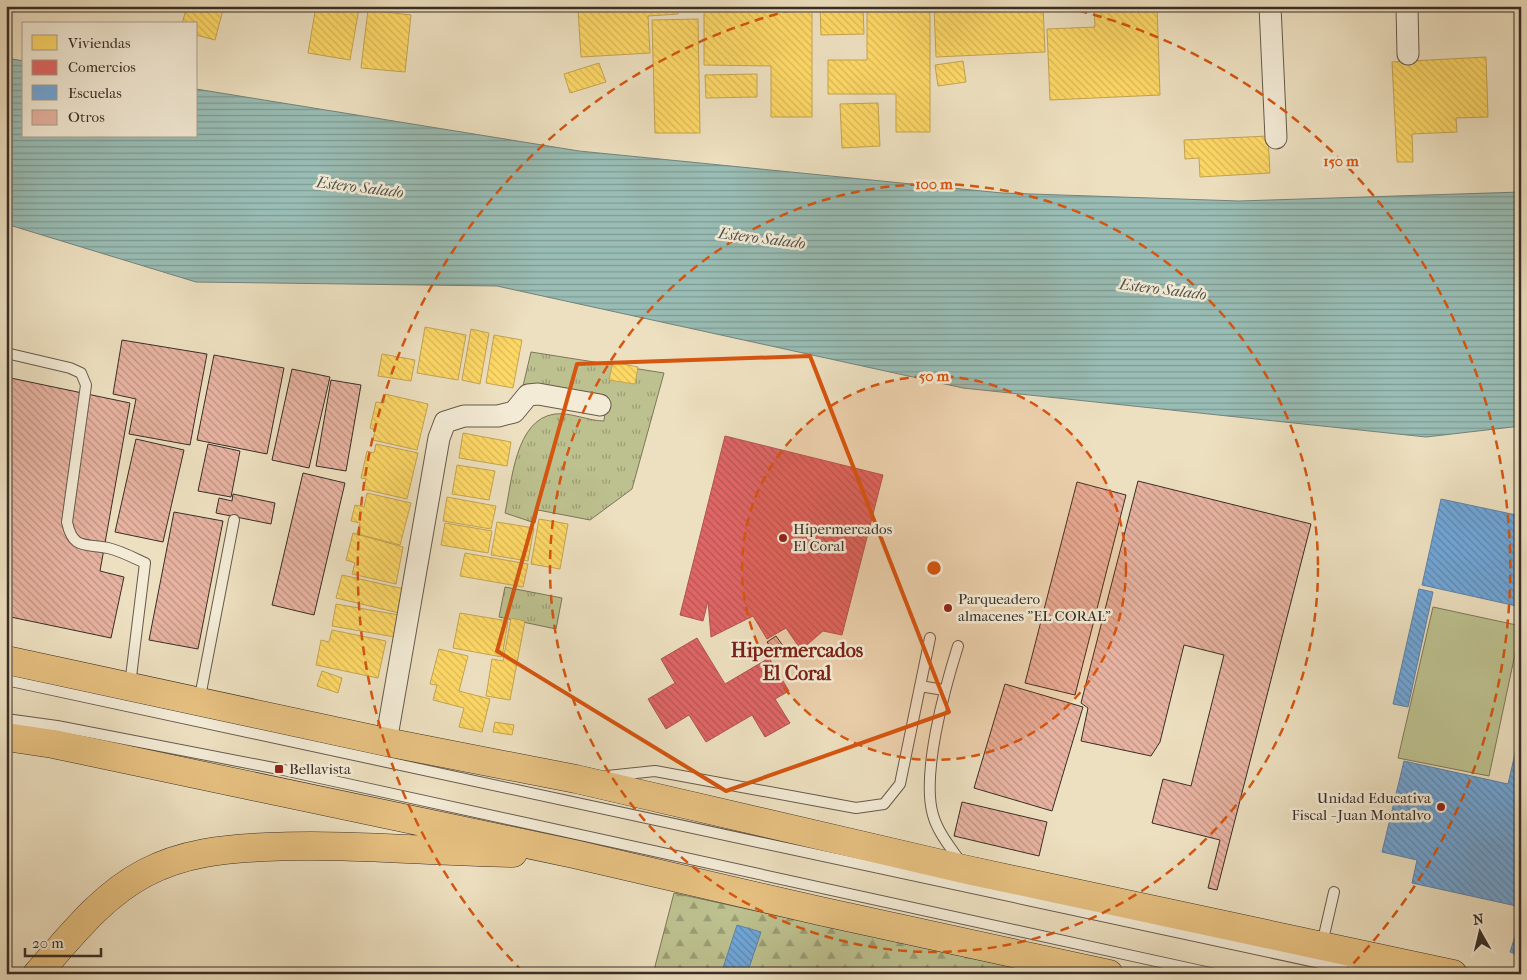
<svg xmlns="http://www.w3.org/2000/svg" width="1527" height="980" font-family="'IM FELL French Canon',serif">
	<defs>
		<pattern id="grass-tufts" width="24" height="20" patternUnits="userSpaceOnUse" patternTransform="scale(1.25)"><rect width="24" height="20" fill="#bdc18f"/><path d="M3 7l-1-3M5 7V3M7 7l1-3M15 17l-1-3M17 17v-4M19 17l1-3" fill="none" stroke="#9b9d75"/></pattern>
		<pattern id="forest-firs" width="22" height="20" patternUnits="userSpaceOnUse" patternTransform="scale(1.25)"><rect width="22" height="20" fill="#bdc18f"/><path d="M5 1l3.5 6h-7zM16 11l3.5 6h-7z" fill="#9b9d75"/></pattern>
		<pattern id="water-rules" width="6" height="5" patternUnits="userSpaceOnUse" patternTransform="scale(1.25)"><rect width="6" height="5" fill="#99bdb5"/><path d="M0 2.5h6" fill="none" stroke="#7e9a93"/></pattern>
		<pattern id="homes-back-hatch" width="6" height="6" patternUnits="userSpaceOnUse" patternTransform="scale(1.25)"><rect width="6" height="6" fill="#ffd966"/><path d="M-1 5l2 2M0 0l6 6M5-1l2 2" fill="none" stroke="#dbbb58"/></pattern>
		<pattern id="shops-back-hatch" width="6" height="6" patternUnits="userSpaceOnUse" patternTransform="scale(1.25)"><rect width="6" height="6" fill="#e06666"/><path d="M-1 5l2 2M0 0l6 6M5-1l2 2" fill="none" stroke="#b75454"/></pattern>
		<pattern id="schools-back-hatch" width="6" height="6" patternUnits="userSpaceOnUse" patternTransform="scale(1.25)"><rect width="6" height="6" fill="#6fa8dc"/><path d="M-1 5l2 2M0 0l6 6M5-1l2 2" fill="none" stroke="#5c89b2"/></pattern>
		<pattern id="building-back-hatch" width="6" height="6" patternUnits="userSpaceOnUse" patternTransform="scale(1.25)"><rect width="6" height="6" fill="#e8b3a1"/><path d="M-1 5l2 2M0 0l6 6M5-1l2 2" fill="none" stroke="#bd9283"/></pattern>
	</defs>
	<rect width="100%" height="100%" fill="#ede0c0"/>
	<filter id="stains"><feTurbulence type="fractalNoise" baseFrequency=".004" numOctaves="4"/><feColorMatrix values="0 0 0 0 .2 0 0 0 0 .09 0 0 0 0 .02 0 0 0 .5 -.17"/></filter>
	<radialGradient id="worn" r=".72"><stop offset=".6" stop-color="#630" stop-opacity="0"/><stop offset="1" stop-color="#630" stop-opacity=".3"/></radialGradient>
	<!-- grass -->
	<path fill="url(#grass-tufts)" stroke="#7b775b" d="M531,352L664,373L632,489L590,520L538,510L535,523L505,513C512,482 515,419 555,414C570,412 589,421 604,421L606,403L523,386Z
		M505,587L562,598L556,629L499,617Z"/>
	<!-- forest -->
	<path fill="url(#forest-firs)" stroke="#7b775b" d="M674,893L1044,974H653Z"/>
	<!-- pitch -->
	<path fill="#bdc18f" stroke="#7b775b" d="M1433,607L1521,626L1489,776L1398,758Z"/>
	<!-- water -->
	<path fill="url(#water-rules)" stroke="#73837c" d="M6,58L24,61V136H196V89L579,151L1002,193L1239,201L1521,192V426L1426,437L963,388L497,286L196,282L6,224Z"/>
	<!-- homes -->
	<path fill="url(#homes-back-hatch)" stroke="#c4a553" d="M187,6H224L215,40L196,35V24H182Z
		M316,6L359,8L350,60L308,53Z
		M608,6H677L678,14L648,16L650,53L581,57L578,10L608,9Z
		M765,6H812V117H771V66L704,65V8H765Z
		M820,6H863L864,34L821,35Z
		M867,6H930V132H896V94H828V60H867Z
		M934,6H1043L1045,52L936,57Z
		M1094,6H1157L1160,95L1050,100L1047,29L1095,27Z
		M368,10L411,15L405,72L361,68Z
		M698,19L700,133H655L652,20Z
		M1486,57L1488,117L1456,118L1457,132L1412,134L1413,162H1397L1392,62Z
		M963,61L966,82L938,86L935,65Z
		M599,63L606,82L570,93L564,74Z
		M757,74V97L706,98L705,75Z
		M878,103L880,146L842,148L840,104Z
		M1268,136L1270,173L1200,177L1199,158L1185,159L1184,140Z
		M425,327L466,335L458,380L417,373Z
		M471,329L489,333L480,384L462,380Z
		M494,335L522,340L513,388L486,383Z
		M382,354L415,360L411,381L378,376Z
		M613,362L638,367L635,384L609,380Z
		M385,394L428,404L417,450L373,440L375,430L370,428L376,402L384,403Z
		M463,433L511,442L507,466L459,458Z
		M376,444L418,453L407,499L363,489L366,479L361,478L367,451L374,453Z
		M457,465L495,471L489,500L452,494Z
		M367,493L411,503L400,545L357,534L360,523L351,521L355,505L364,507Z
		M447,497L496,506L491,529L443,521Z
		M539,519L568,524L560,569L531,564Z
		M497,522L534,528L528,561L491,555Z
		M445,523L492,531L488,553L441,545Z
		M353,533L403,547L396,584L352,574L355,563L346,560Z
		M465,553L528,564L523,587L460,576Z
		M342,575L404,589L399,613L336,598Z
		M336,604L399,615L395,637L332,626Z
		M460,613L508,621L502,657L453,648Z
		M511,618L525,621L510,700L486,696L492,659L503,661Z
		M332,630L386,641L378,678L316,665L321,640L329,642Z
		M439,649L468,656L459,691L490,699L482,732L459,727L464,708L433,700L437,685L430,684Z
		M322,671L342,678L338,693L317,686Z
		M495,722L514,725L512,735L493,732Z"/>
	<!-- shops -->
	<path fill="url(#shops-back-hatch)" stroke="#ae5553" d="M725,436L883,475L842,635L823,631L801,650L786,628L767,639L753,616L711,637L708,601L703,621L680,615Z
		M697,638L725,684L769,658L789,691L775,699L790,723L765,737L752,715L706,742L689,715L666,729L648,699L675,683L661,659Z"/>
	<!-- schools -->
	<path fill="url(#schools-back-hatch)" stroke="#5f83a6" d="M1441,499L1521,516V607L1422,585Z
		M1419,589L1433,592L1408,707L1393,704Z
		M1521,728V907L1412,883L1417,860L1382,852L1404,761L1508,784Z
		M1520,921H1521V956L1510,952Z
		M737,925L761,932L747,974H721Z"/>
	<!-- building -->
	<path fill="url(#building-back-hatch)" stroke="#392d27" d="M122,340L207,354L190,445L129,434L136,399L113,394Z
		M214,355L284,368L267,454L197,440Z
		M292,369L330,377L309,468L272,460Z
		M6,377L130,403L100,571L124,577L111,638L6,616Z
		M331,380L361,385L346,471L316,466Z
		M136,439L184,450L163,542L115,532Z
		M208,444L240,451L231,497L198,491Z
		M303,473L345,483L314,615L272,605Z
		M1138,481L1311,524L1217,890L1208,888L1220,840L1152,823L1163,779L1191,786L1224,655L1184,645L1160,742L1151,756L1081,741L1088,708L1081,703Z
		M1077,482L1126,495L1075,695L1025,683Z
		M233,494L275,503L271,524L216,513L219,498L232,501Z
		M174,512L223,521L198,649L149,640Z
		M776,636L788,653L779,659L767,642Z
		M1005,684L1083,707L1052,811L974,788Z
		M962,802L1047,822L1039,856L954,836Z"/>
	<g fill="none" stroke-linecap="round" stroke-linejoin="round">
		<!-- lane casing -->
		<g stroke="#665a4d" stroke-width="12">
			<path id="lane" d="M6,353L70,368L81,373L86,385L67,522C73,551 86,543 108,548C121,551 134,558 145,563L130,685
				M958,646C945,687 921,774 933,815C938,833 951,848 962,864
				M6,680L1371,974
				M920,686L944,690
				M199,702L234,520
				M6,719L57,726L279,769L1215,974
				M607,776L655,771L856,808L884,804L900,784L930,638
				M1322,944L1334,892"/>
		</g>
		<!-- street casing -->
		<g stroke="#665a4d" stroke-width="23">
			<path id="street" d="M1270,6L1276,138
				M1407,6L1408,54
				M386,742L439,438L445,422L464,416H498L514,412L528,395L538,394L600,405"/>
		</g>
		<!-- primary casing -->
		<g stroke="#392d27" stroke-width="29">
			<path id="primary" d="M6,660L386,742L576,779L968,870L1453,974
				M6,737L53,744L574,854L820,911L1109,974
				M37,974C70,937 101,896 145,873C183,853 223,849 266,847C349,843 431,852 513,853"/>
		</g>
		<!-- lane -->
		<use href="#lane" stroke="#f3ebd6" stroke-width="10"/>
		<!-- street -->
		<use href="#street" stroke="#f3ebd6" stroke-width="21"/>
		<!-- primary -->
		<use href="#primary" stroke="#e6c080" stroke-width="28"/>
	</g>
	<!-- marked area -->
	<path fill="none" stroke="#d6550f" stroke-width="4" stroke-linejoin="round" d="M810,356L949,712L726,791L497,651L577,364Z"/>
	<!-- distance rings -->
	<circle cx="934" cy="568" r="192" fill="#d6550f" fill-opacity=".12"/>
	<g fill="none" stroke="#d6550f" stroke-width="2.5" stroke-dasharray="9 6">
		<circle cx="934" cy="568" r="192"/>
		<circle cx="934" cy="568" r="384"/>
		<path d="M523 972A576 576 0 0 1 804 7M1064 7A576 576 0 0 1 1345 972"/>
	</g>
	<!-- markers -->
	<g fill="#8f2418" stroke="#f3ebd6" stroke-width="2">
		<circle cx="783" cy="538" r="5"/>
		<circle cx="948" cy="608" r="5"/>
		<rect x="274" y="764" width="10" height="10" rx="2.5"/>
		<circle cx="1441" cy="807" r="5"/>
	</g>
	<g text-anchor="middle" dominant-baseline="central" stroke-width="5" stroke-linejoin="round" paint-order="stroke">
		<!-- poi labels -->
		<g font-size="15" fill="#392d27" stroke="#f3ebd6" text-anchor="start">
			<text x="793" y="529">Hipermercados<tspan x="793" dy="17">El Coral</tspan></text>
			<text x="958" y="599">Parqueadero<tspan x="958" dy="17">almacenes "EL CORAL"</tspan></text>
			<text x="289" y="769">Bellavista</text>
			<text x="1431" y="798" text-anchor="end">Unidad Educativa<tspan x="1431" dy="17">Fiscal - Juan Montalvo</tspan></text>
		</g>
		<!-- water labels -->
		<g font-size="16" font-style="italic" fill="#51514a" stroke="#f3ebd6">
			<text transform="translate(360 187) rotate(7)">Estero Salado</text>
			<text transform="translate(762 238) rotate(7)">Estero Salado</text>
			<text transform="translate(1163 289) rotate(7)">Estero Salado</text>
		</g>
		<!-- district labels -->
		<g font-size="20" font-weight="bold" fill="#7a1f14" stroke="#f3ebd6">
			<text x="797" y="650">Hipermercados<tspan x="797" dy="23">El Coral</tspan></text>
		</g>
	</g>
	<circle cx="934" cy="568" r="8" fill="#d6550f" stroke="#f3ebd6" stroke-width="2.5"/>
	<g font-size="15" text-anchor="middle" font-weight="bold" fill="#d6550f" stroke="#f3ebd6" stroke-width="5" stroke-linejoin="round" paint-order="stroke">
		<text x="1341" y="166">150 m</text>
		<text x="934" y="189">100 m</text>
		<text x="934" y="381">50 m</text>
	</g>
	<!-- margin -->
	<rect width="1527" height="980" fill="none" stroke="#ede0c0" stroke-width="25"/>
	<rect x="8" y="8" width="1512" height="965" fill="none" stroke="#392d27" stroke-width="2.5"/>
	<rect x="12" y="12" width="1502" height="955" fill="none" stroke="#392d27"/>
	<!-- legend -->
	<rect x="22" y="22" width="175" height="115" fill="#f3ebd6" stroke="#a99f90"/>
	<rect x="32" y="35" width="25" height="15" fill="#ffd966" stroke="#a99f90"/>
	<text x="68" y="48" font-size="15" fill="#392d27">Viviendas</text>
	<rect x="32" y="60" width="25" height="15" fill="#e06666" stroke="#a99f90"/>
	<text x="68" y="72" font-size="15" fill="#392d27">Comercios</text>
	<rect x="32" y="85" width="25" height="15" fill="#6fa8dc" stroke="#a99f90"/>
	<text x="68" y="98" font-size="15" fill="#392d27">Escuelas</text>
	<rect x="32" y="110" width="25" height="15" fill="#e8b3a1" stroke="#a99f90"/>
	<text x="68" y="122" font-size="15" fill="#392d27">Otros</text>
	<!-- north arrow -->
	<g transform="translate(1480 932) rotate(352)" stroke="#f3ebd6" stroke-width="4" paint-order="stroke">
	<path d="M0-4L9 19L0 12L-9 19Z" fill="#392d27"/>
	<text y="-8" font-size="14" font-weight="bold" text-anchor="middle" fill="#392d27">N</text>
	</g>
	<!-- scale -->
	<path d="M25 948v8h76v-8" fill="none" stroke="#392d27" stroke-width="2.5"/>
	<text x="32" y="948" font-size="15" fill="#392d27" stroke="#f3ebd6" stroke-width="4" paint-order="stroke">20 m</text>
	<rect width="100%" height="100%" filter="url(#stains)"/>
	<rect width="100%" height="100%" fill="url(#worn)"/>
</svg>
